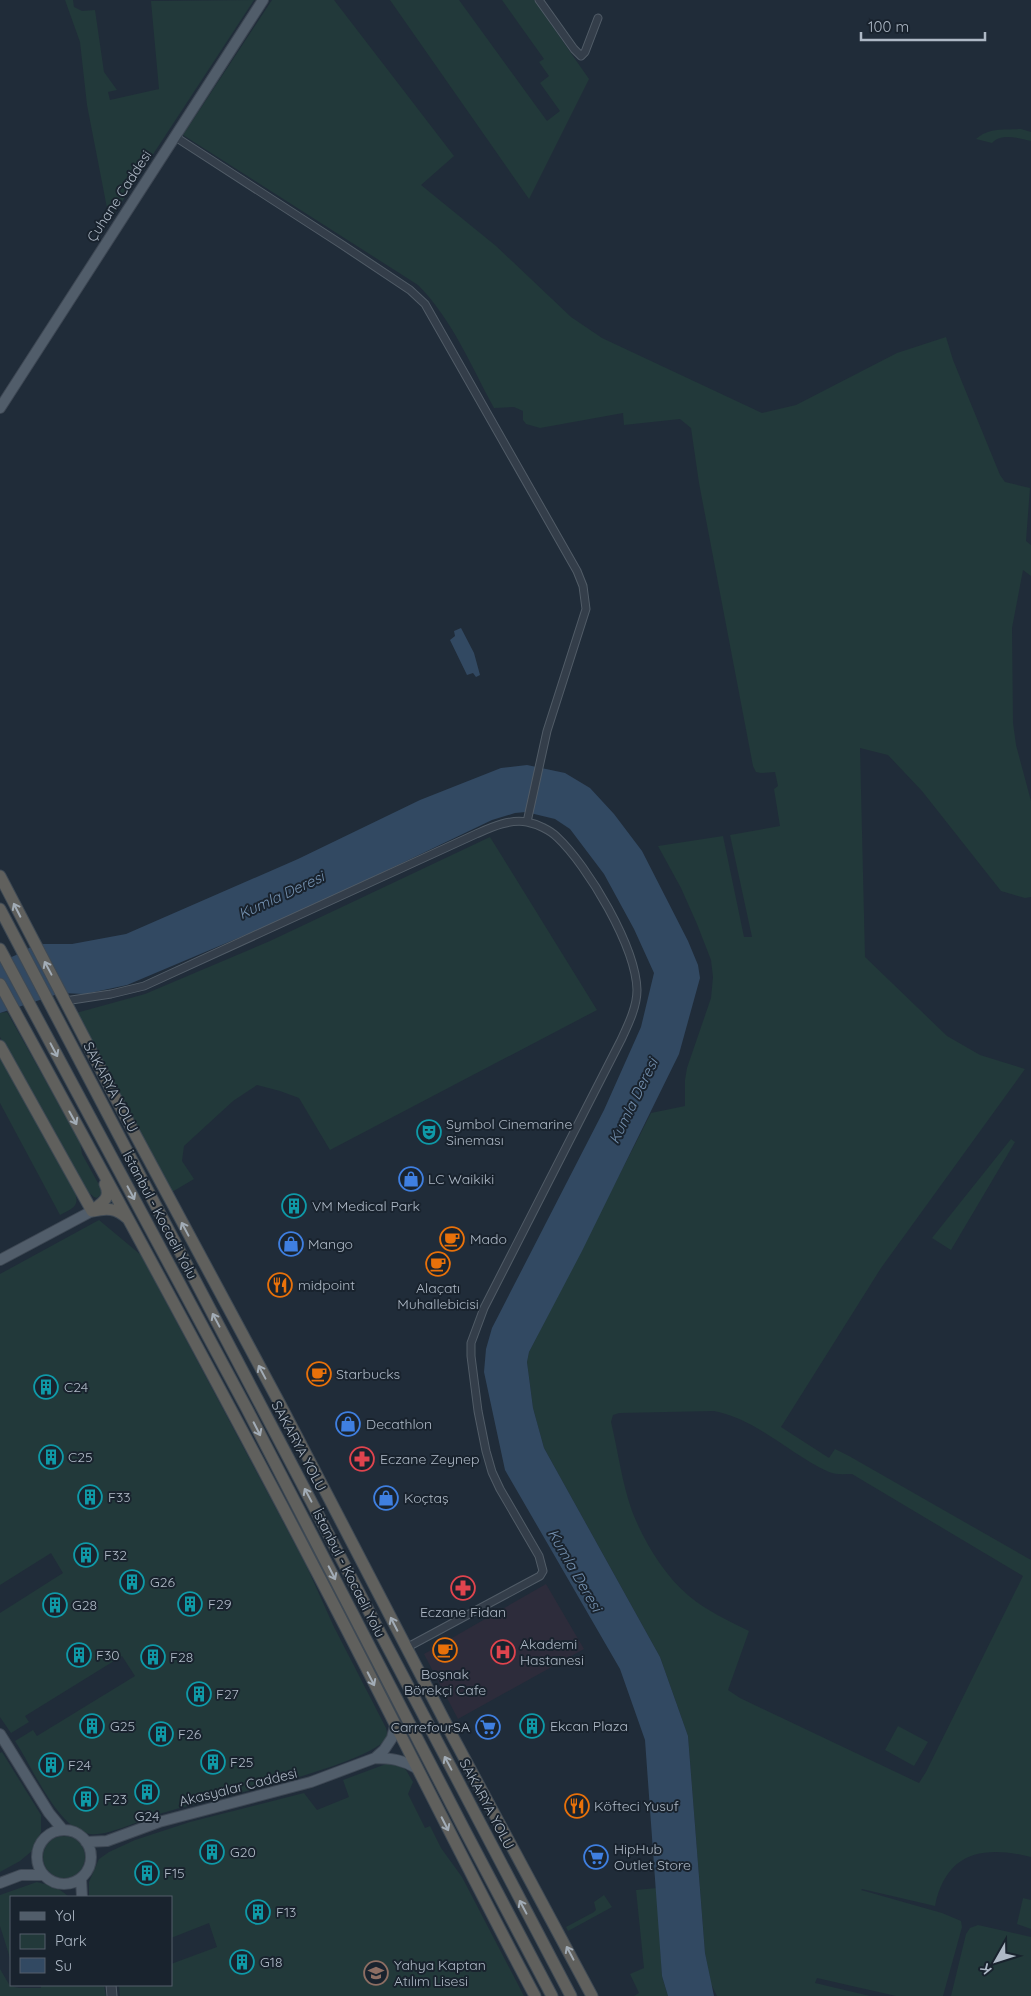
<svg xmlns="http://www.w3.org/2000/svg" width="1031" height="1996" font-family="Quicksand,sans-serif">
	<rect width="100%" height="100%" fill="#202c39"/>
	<!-- medical -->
	<path fill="#2d2c3b" d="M546,1584L584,1649L458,1719L424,1654Z"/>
	<!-- green -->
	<path fill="#22393a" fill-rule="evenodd" d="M65,0H73L74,7L82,11L95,10L104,72L117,90L108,92L110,100L159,89L151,1L254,0L114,214L107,208L87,105L80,42Z
		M272,0H334L454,156L421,185L496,246L571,317L602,338L762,413L796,405L897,353L946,337L953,360L1000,475L1005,482L1030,488L1026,541L1031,545V576L1023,570L1012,628L1013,723L1016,745L1031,801V897L1025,898L1001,891L922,791L888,755L860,748L865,957L947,1036L980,1055L1025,1069L881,1268L781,1427L829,1458L835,1449L849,1456L1031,1560V1857C983,1845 946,1852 935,1906L862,1889L861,1890L942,1913L961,1921L962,1927L943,1996H896L817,1978L815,1983L870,1996H717L711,1984L705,1953L688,1736L660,1657L544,1448L533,1408L527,1362L529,1352L651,1113L685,1106V1080L687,1068L711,998L713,977L711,960L697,924L681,888L658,846L723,836L744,937H752L730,835L780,826L774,789L778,786L775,772L761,773L756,772L753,766L699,483L691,428L680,419L624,425L623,413L540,428L526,424L523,420V411L514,407L494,408C471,366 452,319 418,285L183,135ZM714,1411C757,1419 789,1454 829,1472C836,1475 844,1474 852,1474L1023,1576L926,1772L919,1783L740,1698L728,1690L749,1631C729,1621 707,1611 689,1596C664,1575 644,1542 632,1511C622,1483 618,1451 611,1422L613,1415L619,1413Z
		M390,0H459L547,121L560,111L540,83L549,76L539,62L544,59L502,0H534L589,79L529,199Z
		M1021,129L1031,132V141C1018,138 1001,133 992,143L976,139C989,127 1004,130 1021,129Z
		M490,837L597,1010L330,1150L299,1098L280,1091L257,1085L233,1101L184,1146L182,1161L194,1179L172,1192L76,1013L145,994L270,941Z
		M7,1012L80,1142L82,1154L103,1192L97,1198L94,1197L87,1191L0,1037V1013Z
		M0,1057L74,1189C80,1206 75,1207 60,1215L0,1103Z
		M1011,1139L1015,1142L951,1250L932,1238Z
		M99,1220L141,1255L306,1565L334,1627L386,1728L388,1737C369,1766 207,1800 166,1812C146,1817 108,1837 90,1834C58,1830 32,1766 15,1741L33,1730L37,1736L135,1676L122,1656L25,1716L29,1722L11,1733L0,1717V1613L63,1573L51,1553L0,1585V1274Z
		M898,1726L928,1742L914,1766L885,1750Z
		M2,1752L41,1815V1832L33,1850L20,1861L0,1872V1753Z
		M386,1764H399L406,1770L413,1782L408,1794L425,1828L430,1826L441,1848L462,1877L524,1996H120L119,1985H171V1964L217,1947L209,1923L171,1938V1897H89V1882L99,1859L109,1852L135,1840L190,1822L304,1793L317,1810L349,1797L343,1780Z
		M43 1857a21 21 0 1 1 42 0a21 21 0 1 1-42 0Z
		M37,1882C49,1885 60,1888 69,1897H11V1961L0,1926V1895Z
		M657,1888L662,1976L668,1996H634L639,1993L630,1974L644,1968L636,1890Z
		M604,1895L612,1907L568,1931L566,1927L594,1912L596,1910L594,1902Z
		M1023,1898L1031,1900V1929L1017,1924Z
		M978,1925L1031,1937V1996H951L966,1934L970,1928Z
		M0,1969L10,1986L19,1988H41V1985H104L106,1996H0Z"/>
	<!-- water -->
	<path fill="#324962" d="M461,628L474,653L480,675L476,677L473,673L467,675L450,640L455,636L454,631Z
		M527,765L565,773L590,788L614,814L642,851L688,941L698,965L700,978L679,1054L582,1251L529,1352L527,1362L533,1408L544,1448L660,1657L688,1736L705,1953L714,1996H668L662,1976L645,1740L620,1669L505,1470L484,1372L486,1349L492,1328L604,1110L641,1027L654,973L634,929L604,874L570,829L555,819L526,812L515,813L492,820L302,911L127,985L85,994L61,993L0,1013V962L23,952L35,944H72L126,934L298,859L420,800L501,768Z"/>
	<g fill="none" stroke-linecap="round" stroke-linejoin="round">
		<!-- minor casing -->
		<g stroke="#515c67" stroke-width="9">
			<path id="minor" d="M539,0L574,49L581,56L585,52L598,18
				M174,136L341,244L410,290L425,304L577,571L583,586L586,609L547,731L527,822
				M65,1001L111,994L144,986L476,834C492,827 509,819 527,822C537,824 550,830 557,837C588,866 636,947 637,990C637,1007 628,1025 621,1040L484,1308L471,1343V1356L478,1411L486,1451L492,1472L500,1489L539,1556L543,1571L540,1576L406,1648"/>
		</g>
		<!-- tertiary casing -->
		<g stroke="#515c67" stroke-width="11">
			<path id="tertiary" d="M111,1985L112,1996"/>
		</g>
		<!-- primary casing -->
		<g stroke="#3d4753" stroke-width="12">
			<path id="primary" d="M0,408L263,0
				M0,1260L92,1211
				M0,1734L49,1813L63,1830
				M375,1758C391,1758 403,1760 416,1768
				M37 1857a27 27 0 1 1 54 0a27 27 0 1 1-54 0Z
				M86,1842L107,1841L159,1822L311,1782L375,1758L384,1750L392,1738L395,1726
				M81,1879L82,1897
				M0,1883L21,1875H44"/>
		</g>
		<!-- trunk casing -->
		<g stroke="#3e4954" stroke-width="13">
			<path id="trunk" d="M0,876L114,1095L280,1404L453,1737L592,1996
				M0,909L571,1996
				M0,949L247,1409L463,1827L552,1996
				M0,984C105,1176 210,1367 311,1561C387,1705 458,1852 535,1996
				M0,1046L92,1211
				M92,1211C102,1203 112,1198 105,1184
				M93,1211C107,1208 116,1208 127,1218"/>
		</g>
		<!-- minor -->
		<use href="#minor" stroke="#343e4a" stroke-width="7"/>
		<!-- tertiary -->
		<use href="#tertiary" stroke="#343e4a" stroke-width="9"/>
		<!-- primary -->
		<use href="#primary" stroke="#515d6a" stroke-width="10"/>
		<!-- trunk -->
		<use href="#trunk" stroke="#60605d" stroke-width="11"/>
	</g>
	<!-- one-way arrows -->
	<defs><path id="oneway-shaft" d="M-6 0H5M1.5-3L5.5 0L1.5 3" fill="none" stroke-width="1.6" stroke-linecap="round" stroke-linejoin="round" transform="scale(1.25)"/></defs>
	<g stroke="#a2acb6">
		<use href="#oneway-shaft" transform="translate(17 910) rotate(-117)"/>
		<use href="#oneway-shaft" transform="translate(48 968) rotate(-118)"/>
		<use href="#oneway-shaft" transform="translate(54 1050) rotate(62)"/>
		<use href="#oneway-shaft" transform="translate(73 1118) rotate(61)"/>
		<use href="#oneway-shaft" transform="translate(131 1193) rotate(62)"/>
		<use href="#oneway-shaft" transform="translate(185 1229) rotate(-118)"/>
		<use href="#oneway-shaft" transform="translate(216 1320) rotate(-118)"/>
		<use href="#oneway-shaft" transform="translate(262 1372) rotate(-118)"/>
		<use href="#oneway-shaft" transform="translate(257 1429) rotate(63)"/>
		<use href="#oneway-shaft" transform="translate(308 1495) rotate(-118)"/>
		<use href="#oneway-shaft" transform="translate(332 1573) rotate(63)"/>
		<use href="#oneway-shaft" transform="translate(394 1624) rotate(-117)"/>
		<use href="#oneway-shaft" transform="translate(371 1679) rotate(63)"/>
		<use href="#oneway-shaft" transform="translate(448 1763) rotate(-118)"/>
		<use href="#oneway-shaft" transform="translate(445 1824) rotate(63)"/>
		<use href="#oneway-shaft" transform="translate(523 1907) rotate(-118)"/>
		<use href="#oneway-shaft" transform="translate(570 1953) rotate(-118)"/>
	</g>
	<!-- icons -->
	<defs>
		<g id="theatre-ring" transform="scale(1.25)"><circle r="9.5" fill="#19232e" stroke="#0f9aa8" stroke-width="1.5"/><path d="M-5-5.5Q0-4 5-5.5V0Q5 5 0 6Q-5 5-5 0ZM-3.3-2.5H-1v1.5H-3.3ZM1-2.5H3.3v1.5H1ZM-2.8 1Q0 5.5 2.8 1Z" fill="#0f9aa8"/></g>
		<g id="shop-ring" transform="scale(1.25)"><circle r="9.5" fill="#19232e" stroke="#3f7fe0" stroke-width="1.5"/><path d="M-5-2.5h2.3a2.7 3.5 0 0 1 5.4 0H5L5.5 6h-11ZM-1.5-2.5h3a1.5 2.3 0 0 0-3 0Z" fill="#3f7fe0"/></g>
		<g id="building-ring" transform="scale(1.25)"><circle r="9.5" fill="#19232e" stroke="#0f9aa8" stroke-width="1.5"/><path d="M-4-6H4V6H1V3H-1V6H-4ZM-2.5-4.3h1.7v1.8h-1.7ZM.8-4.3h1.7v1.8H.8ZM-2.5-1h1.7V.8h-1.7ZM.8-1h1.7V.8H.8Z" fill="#0f9aa8"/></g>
		<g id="cafe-ring" transform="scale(1.25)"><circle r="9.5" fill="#19232e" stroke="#e8710a" stroke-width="1.5"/><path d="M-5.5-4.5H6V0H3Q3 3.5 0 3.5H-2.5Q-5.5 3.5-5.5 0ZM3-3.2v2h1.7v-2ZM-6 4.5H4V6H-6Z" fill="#e8710a"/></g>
		<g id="restaurant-ring" transform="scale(1.25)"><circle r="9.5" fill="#19232e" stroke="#e8710a" stroke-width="1.5"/><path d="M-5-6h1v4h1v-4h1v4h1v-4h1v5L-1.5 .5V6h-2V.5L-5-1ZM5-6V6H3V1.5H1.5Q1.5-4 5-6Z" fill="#e8710a"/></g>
		<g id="pharmacy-ring" transform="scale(1.25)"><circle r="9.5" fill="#19232e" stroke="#e0444e" stroke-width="1.5"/><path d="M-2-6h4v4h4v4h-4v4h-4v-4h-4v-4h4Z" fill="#e0444e"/></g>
		<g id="hospital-ring" transform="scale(1.25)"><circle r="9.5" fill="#19232e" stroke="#e0444e" stroke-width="1.5"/><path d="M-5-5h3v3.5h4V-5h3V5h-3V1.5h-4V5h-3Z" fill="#e0444e"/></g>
		<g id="supermarket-ring" transform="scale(1.25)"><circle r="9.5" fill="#19232e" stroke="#3f7fe0" stroke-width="1.5"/><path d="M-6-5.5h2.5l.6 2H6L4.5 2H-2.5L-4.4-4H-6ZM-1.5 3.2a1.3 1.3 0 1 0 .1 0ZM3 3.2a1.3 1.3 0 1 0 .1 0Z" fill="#3f7fe0"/></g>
		<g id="school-ring" transform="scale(1.25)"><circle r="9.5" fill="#19232e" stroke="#8d6e63" stroke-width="1.5"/><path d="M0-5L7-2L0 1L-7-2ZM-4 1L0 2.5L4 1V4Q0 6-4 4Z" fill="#8d6e63"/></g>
	</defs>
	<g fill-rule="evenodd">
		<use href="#theatre-ring" x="429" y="1132"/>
		<use href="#shop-ring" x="411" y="1179"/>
		<use href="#building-ring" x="294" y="1206"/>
		<use href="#cafe-ring" x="452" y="1239"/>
		<use href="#shop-ring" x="291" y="1244"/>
		<use href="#cafe-ring" x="438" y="1264"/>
		<use href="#restaurant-ring" x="280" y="1285"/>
		<use href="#cafe-ring" x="319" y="1374"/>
		<use href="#building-ring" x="46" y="1387"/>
		<use href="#shop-ring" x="348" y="1424"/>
		<use href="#building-ring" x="51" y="1457"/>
		<use href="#pharmacy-ring" x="362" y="1459"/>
		<use href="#building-ring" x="90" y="1497"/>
		<use href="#shop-ring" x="386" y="1498"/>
		<use href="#building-ring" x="86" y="1555"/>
		<use href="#building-ring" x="132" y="1582"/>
		<use href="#pharmacy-ring" x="463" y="1588"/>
		<use href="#building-ring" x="190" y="1604"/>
		<use href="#building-ring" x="55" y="1605"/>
		<use href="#cafe-ring" x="445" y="1650"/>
		<use href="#hospital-ring" x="503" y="1652"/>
		<use href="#building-ring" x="79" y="1655"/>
		<use href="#building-ring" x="153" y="1657"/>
		<use href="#building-ring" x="199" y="1694"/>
		<use href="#building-ring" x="92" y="1726"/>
		<use href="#building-ring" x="532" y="1726"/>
		<use href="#supermarket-ring" x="488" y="1727"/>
		<use href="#building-ring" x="161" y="1734"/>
		<use href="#building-ring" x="213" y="1762"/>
		<use href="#building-ring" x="51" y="1765"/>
		<use href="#building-ring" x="147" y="1792"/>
		<use href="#building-ring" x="86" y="1799"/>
		<use href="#restaurant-ring" x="577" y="1806"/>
		<use href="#building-ring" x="212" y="1852"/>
		<use href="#supermarket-ring" x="596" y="1857"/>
		<use href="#building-ring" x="147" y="1873"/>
		<use href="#building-ring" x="258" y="1912"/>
		<use href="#building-ring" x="242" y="1962"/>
		<use href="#school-ring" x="376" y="1973"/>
	</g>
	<g text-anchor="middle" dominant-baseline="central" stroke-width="4" stroke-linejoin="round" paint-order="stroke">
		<!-- street labels -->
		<g font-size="14" fill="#aeb9c6" stroke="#19232e">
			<text transform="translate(119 196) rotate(-57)">Çuhane Caddesi</text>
			<text transform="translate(111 1087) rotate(62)">SAKARYA YOLU</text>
			<text transform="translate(160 1215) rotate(62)">İstanbul - Kocaeli Yolu</text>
			<text transform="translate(299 1446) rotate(62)">SAKARYA YOLU</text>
			<text transform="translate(349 1573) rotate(63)">İstanbul - Kocaeli Yolu</text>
			<text transform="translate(238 1787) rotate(-14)">Akasyalar Caddesi</text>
			<text transform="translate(487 1804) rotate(62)">SAKARYA YOLU</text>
		</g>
		<!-- poi labels -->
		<g font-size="14" fill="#aeb9c6" stroke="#19232e" text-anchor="start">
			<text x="446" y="1124">Symbol Cinemarine<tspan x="446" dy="16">Sineması</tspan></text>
			<text x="428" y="1179">LC Waikiki</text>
			<text x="312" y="1206">VM Medical Park</text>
			<text x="470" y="1239">Mado</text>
			<text x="308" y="1244">Mango</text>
			<text x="298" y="1285">midpoint</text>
			<text x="438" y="1288" text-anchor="middle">Alaçatı<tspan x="438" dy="16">Muhallebicisi</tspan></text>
			<text x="336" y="1374">Starbucks</text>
			<text x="64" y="1387">C24</text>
			<text x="366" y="1424">Decathlon</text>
			<text x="68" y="1457">C25</text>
			<text x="380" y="1459">Eczane Zeynep</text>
			<text x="108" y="1497">F33</text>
			<text x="404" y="1498">Koçtaş</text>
			<text x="104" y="1555">F32</text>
			<text x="150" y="1582">G26</text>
			<text x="208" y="1604">F29</text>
			<text x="72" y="1605">G28</text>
			<text x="463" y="1612" text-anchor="middle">Eczane Fidan</text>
			<text x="520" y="1644">Akademi<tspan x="520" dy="16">Hastanesi</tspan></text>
			<text x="96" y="1655">F30</text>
			<text x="170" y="1657">F28</text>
			<text x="445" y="1674" text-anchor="middle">Boşnak<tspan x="445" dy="16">Börekçi Cafe</tspan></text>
			<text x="216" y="1694">F27</text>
			<text x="110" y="1726">G25</text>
			<text x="550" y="1726">Ekcan Plaza</text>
			<text x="470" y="1727" text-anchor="end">CarrefourSA</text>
			<text x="178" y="1734">F26</text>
			<text x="230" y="1762">F25</text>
			<text x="68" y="1765">F24</text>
			<text x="104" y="1799">F23</text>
			<text x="594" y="1806">Köfteci Yusuf</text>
			<text x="147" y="1816" text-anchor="middle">G24</text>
			<text x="614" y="1849">HipHub<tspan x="614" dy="16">Outlet Store</tspan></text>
			<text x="230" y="1852">G20</text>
			<text x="164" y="1873">F15</text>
			<text x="276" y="1912">F13</text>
			<text x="260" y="1962">G18</text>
			<text x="394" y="1965">Yahya Kaptan<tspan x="394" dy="16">Atılım Lisesi</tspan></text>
		</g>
		<!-- water labels -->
		<g font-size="15" font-style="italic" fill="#7491b0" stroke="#19232e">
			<text transform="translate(281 895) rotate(-25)">Kumla Deresi</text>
			<text transform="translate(633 1101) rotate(-64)">Kumla Deresi</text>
			<text transform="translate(575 1570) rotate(60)">Kumla Deresi</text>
		</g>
	</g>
	<!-- legend -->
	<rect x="10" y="1896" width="162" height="90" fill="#19232e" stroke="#555f6b"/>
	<rect x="20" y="1912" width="25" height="8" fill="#515d6a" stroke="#555f6b"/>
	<text x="55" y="1921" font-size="15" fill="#aeb9c6">Yol</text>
	<rect x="20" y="1934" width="25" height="15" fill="#22393a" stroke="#555f6b"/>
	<text x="55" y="1946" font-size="15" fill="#aeb9c6">Park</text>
	<rect x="20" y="1958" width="25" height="15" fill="#324962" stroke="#555f6b"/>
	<text x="55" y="1971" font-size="15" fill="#aeb9c6">Su</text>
	<!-- north arrow -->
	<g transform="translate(996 1961) rotate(231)" stroke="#19232e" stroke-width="4" paint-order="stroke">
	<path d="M0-4L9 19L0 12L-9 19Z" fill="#aeb9c6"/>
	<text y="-8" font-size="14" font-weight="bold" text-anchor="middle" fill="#aeb9c6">K</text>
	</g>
	<!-- scale -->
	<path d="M861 32v8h124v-8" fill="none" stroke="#aeb9c6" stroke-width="2.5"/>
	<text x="868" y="32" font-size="15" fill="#aeb9c6" stroke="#19232e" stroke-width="4" paint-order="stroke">100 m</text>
</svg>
